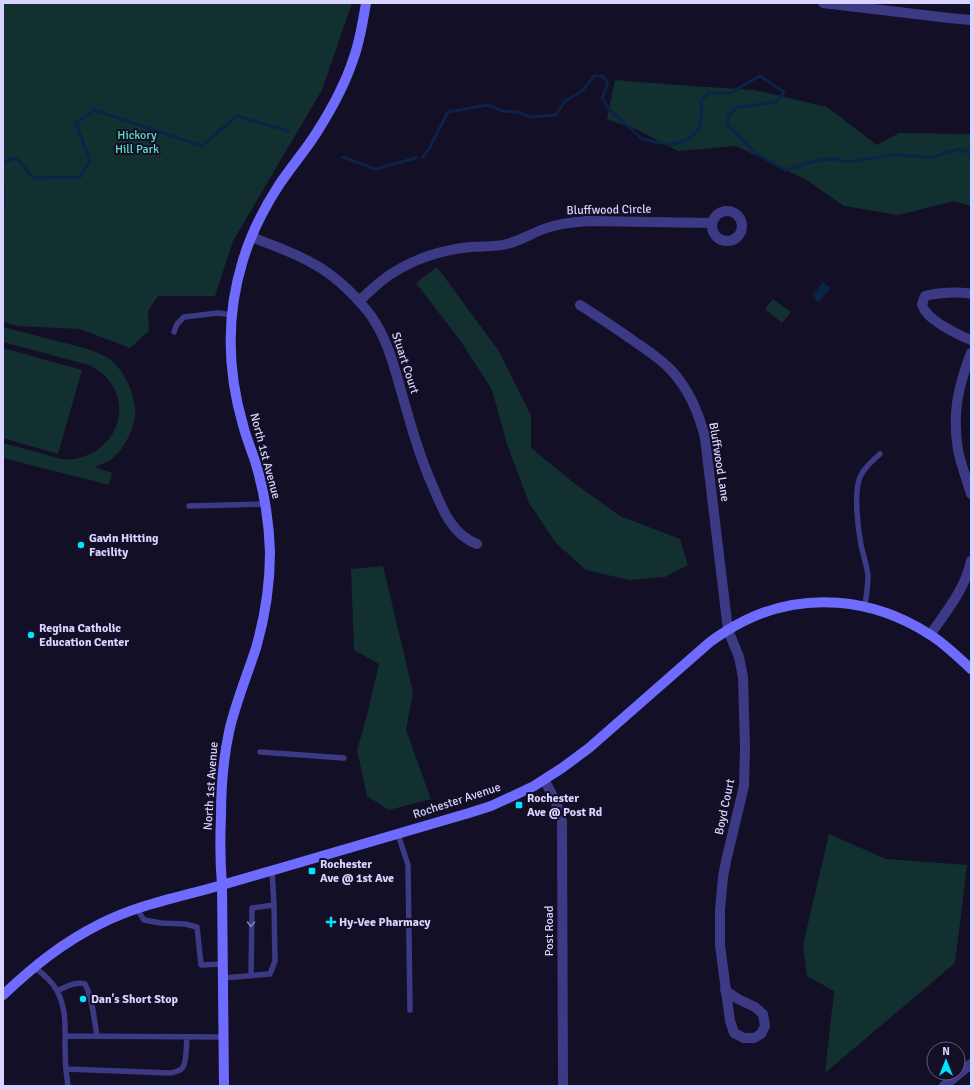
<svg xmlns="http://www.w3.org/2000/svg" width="974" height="1089" font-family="Signika,sans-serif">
	<rect width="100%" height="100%" fill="#130f26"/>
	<!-- green -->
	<path fill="#12302f" d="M3,3H352L322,90L233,241L215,296H158L148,311L149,331L130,348L80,329L17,326L3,322Z
		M615,80L677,85L755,90L827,107L877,145L899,133L971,134V206L954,201L899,215L844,206L805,179L736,146L678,151L638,130L607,119Z
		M437,267L498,350L531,415V448L574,483L620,516L680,539L688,565L665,577L629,580L586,570L556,543L529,503L507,444L492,390L462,343L416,283Z
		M773,299L791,312L782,323L765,309Z
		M3,327C24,332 44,338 65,343C80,347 95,350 108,358C125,369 137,398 135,417C134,429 123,450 114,457C109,462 101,464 95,467L112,473L109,485L3,458V443C17,447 30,450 44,454C54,457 64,461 74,459C126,450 136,387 89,365L3,342Z
		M3,348L82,370L58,454L3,438Z
		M383,566L413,692L406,730L431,799L389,810L367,796L357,750L366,719L379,664L354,650L351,569Z
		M829,834L886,859L967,865L955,963L825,1073L834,991L807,976L803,945Z"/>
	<!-- water -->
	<path fill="#0c2248" d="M823,282L831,288L819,302H818L812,296Z"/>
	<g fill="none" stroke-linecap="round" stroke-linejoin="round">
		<!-- stream -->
		<path stroke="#0c2248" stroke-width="3" d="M343,157L375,169L416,158
			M423,157L430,147L448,112L487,105L503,111L518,112L531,117L556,115L565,101L582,91L594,76H602L608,83L602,98L610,110L642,139L671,145L689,139L699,129L702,112L701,101L709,93H730L760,76L784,92L776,102L736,108L729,115L727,124L738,134L755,153L785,170L818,160L836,159L847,162L893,155L933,157L958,149L971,153
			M3,162L16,158L34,178L80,177L90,161L76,123L94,110L202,146L237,116L288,131
			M3,182L4,207H3"/>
		<!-- lane -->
		<path stroke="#3d3a85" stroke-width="5.5" d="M174,332L177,324L184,317L218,313L232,315
			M189,506L265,504
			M865,606C866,596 868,586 868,576C867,565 863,555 861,545C858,529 853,489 861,475C865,467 873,460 880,454
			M260,752L344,758
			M398,834L408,865L410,1010
			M137,909L144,920L161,923L185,924L197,927L201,965L223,964
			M34,967C42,973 51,980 56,989C67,1008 65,1028 65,1049C65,1062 66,1074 68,1086
			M251,976L252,908L274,905
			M223,978L270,974L275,961L274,905L272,870
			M57,991C66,987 75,981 85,984C93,999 94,1020 97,1036
			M65,1036L223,1037
			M66,1069L171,1073C175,1072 181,1071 183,1067C187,1061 186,1044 187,1037"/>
		<!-- street -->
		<path stroke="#3d3a85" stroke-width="10" d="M823,3L949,18L971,20
			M712 226a15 15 0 1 1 30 0a15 15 0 1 1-30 0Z
			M251,237C272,245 293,252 312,263C335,275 353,293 369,313C387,337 394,366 402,394C411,426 420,458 434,489C443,511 453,535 477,544
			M971,294C961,291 935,293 925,296L922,304C923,307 924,310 926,312C933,322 960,336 971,340
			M359,301C367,294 375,286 384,279C407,262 434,252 462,248C477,245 492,248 507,244C519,241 529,235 541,230C556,224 572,222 588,221L712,223
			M580,305C597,316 614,327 631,339C645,349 660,358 672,371C689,390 699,413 705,438L728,630L739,657L743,677L745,748L744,786L726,861L723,877L720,910V945L730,1021L734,1033L744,1038H754L761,1034L765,1026L763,1014L755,1007L738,999L725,990
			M971,353C958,387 952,413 958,450C961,465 967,480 971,494
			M930,635C946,612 965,589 971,561
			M544,780C552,794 559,806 562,821L563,1086
			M944,1086L971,1064"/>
		<!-- secondary -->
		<path stroke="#6f6bff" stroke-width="10" d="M3,995C34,966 62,943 100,924C139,904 181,897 222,885C239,880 256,875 274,870C339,851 404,832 469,813L491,806L513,796L534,786L562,768L589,748L710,642C721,634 732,627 744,621C804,591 873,598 929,634C944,643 958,657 971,669
			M224,1086L222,885C220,862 220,839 221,816C221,788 223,760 229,732C235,704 247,676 256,648C265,617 270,584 270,552C269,521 264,490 255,461C251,449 246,437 243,425C227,370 226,315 243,260C251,234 264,208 279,185C291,167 305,151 317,132C331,110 346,82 354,57C360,40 363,21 366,3"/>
	</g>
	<!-- one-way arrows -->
	<defs><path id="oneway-chevron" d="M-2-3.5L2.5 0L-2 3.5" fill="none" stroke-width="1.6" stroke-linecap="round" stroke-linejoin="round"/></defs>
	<use stroke="#837fbc" href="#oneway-chevron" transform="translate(251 924) rotate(91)"/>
	<!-- markers -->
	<g fill="#00e5ff" stroke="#130f26" stroke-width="1.5">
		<circle cx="81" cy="545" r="4"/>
		<circle cx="31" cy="635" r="4"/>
		<rect x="515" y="801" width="8" height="8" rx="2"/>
		<rect x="308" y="867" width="8" height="8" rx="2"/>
		<path d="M329 916h4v4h4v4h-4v4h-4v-4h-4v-4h4z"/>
		<circle cx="83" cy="999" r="4"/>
	</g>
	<g text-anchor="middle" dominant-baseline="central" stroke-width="4" stroke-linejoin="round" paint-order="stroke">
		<!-- park labels -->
		<g font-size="12" fill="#5fe0c0" stroke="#130f26">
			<text x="137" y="135">Hickory<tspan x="137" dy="14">Hill Park</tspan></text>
		</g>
		<!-- street labels -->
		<g font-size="12" fill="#d9d4ff" stroke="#130f26">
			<text transform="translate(609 210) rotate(-1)">Bluffwood Circle</text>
			<text transform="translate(405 363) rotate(72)">Stuart Court</text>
			<text transform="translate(265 456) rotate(75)">North 1st Avenue</text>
			<text transform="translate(719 462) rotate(81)">Bluffwood Lane</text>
			<text transform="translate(211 786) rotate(-86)">North 1st Avenue</text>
			<text transform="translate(457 801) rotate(-18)">Rochester Avenue</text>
			<text transform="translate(725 807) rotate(-78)">Boyd Court</text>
			<text transform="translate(549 931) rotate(-90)">Post Road</text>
		</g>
		<!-- poi labels -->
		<g font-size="12" font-weight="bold" fill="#d9d4ff" stroke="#130f26" text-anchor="start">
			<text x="89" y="538">Gavin Hitting<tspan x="89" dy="14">Facility</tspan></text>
			<text x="39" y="628">Regina Catholic<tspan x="39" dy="14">Education Center</tspan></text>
			<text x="527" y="798">Rochester<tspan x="527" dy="14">Ave @ Post Rd</tspan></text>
			<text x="320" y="864">Rochester<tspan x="320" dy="14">Ave @ 1st Ave</tspan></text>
			<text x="339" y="922">Hy-Vee Pharmacy</text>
			<text x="91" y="999">Dan's Short Stop</text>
		</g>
	</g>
	<!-- border -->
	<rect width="974" height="1089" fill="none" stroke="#d9d4ff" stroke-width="8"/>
	<!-- north arrow -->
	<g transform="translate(946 1061)"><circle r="19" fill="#130f26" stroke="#625e7d"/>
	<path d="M0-3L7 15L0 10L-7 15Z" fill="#00e5ff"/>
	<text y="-6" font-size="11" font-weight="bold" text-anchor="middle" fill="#d9d4ff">N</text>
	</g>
</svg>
